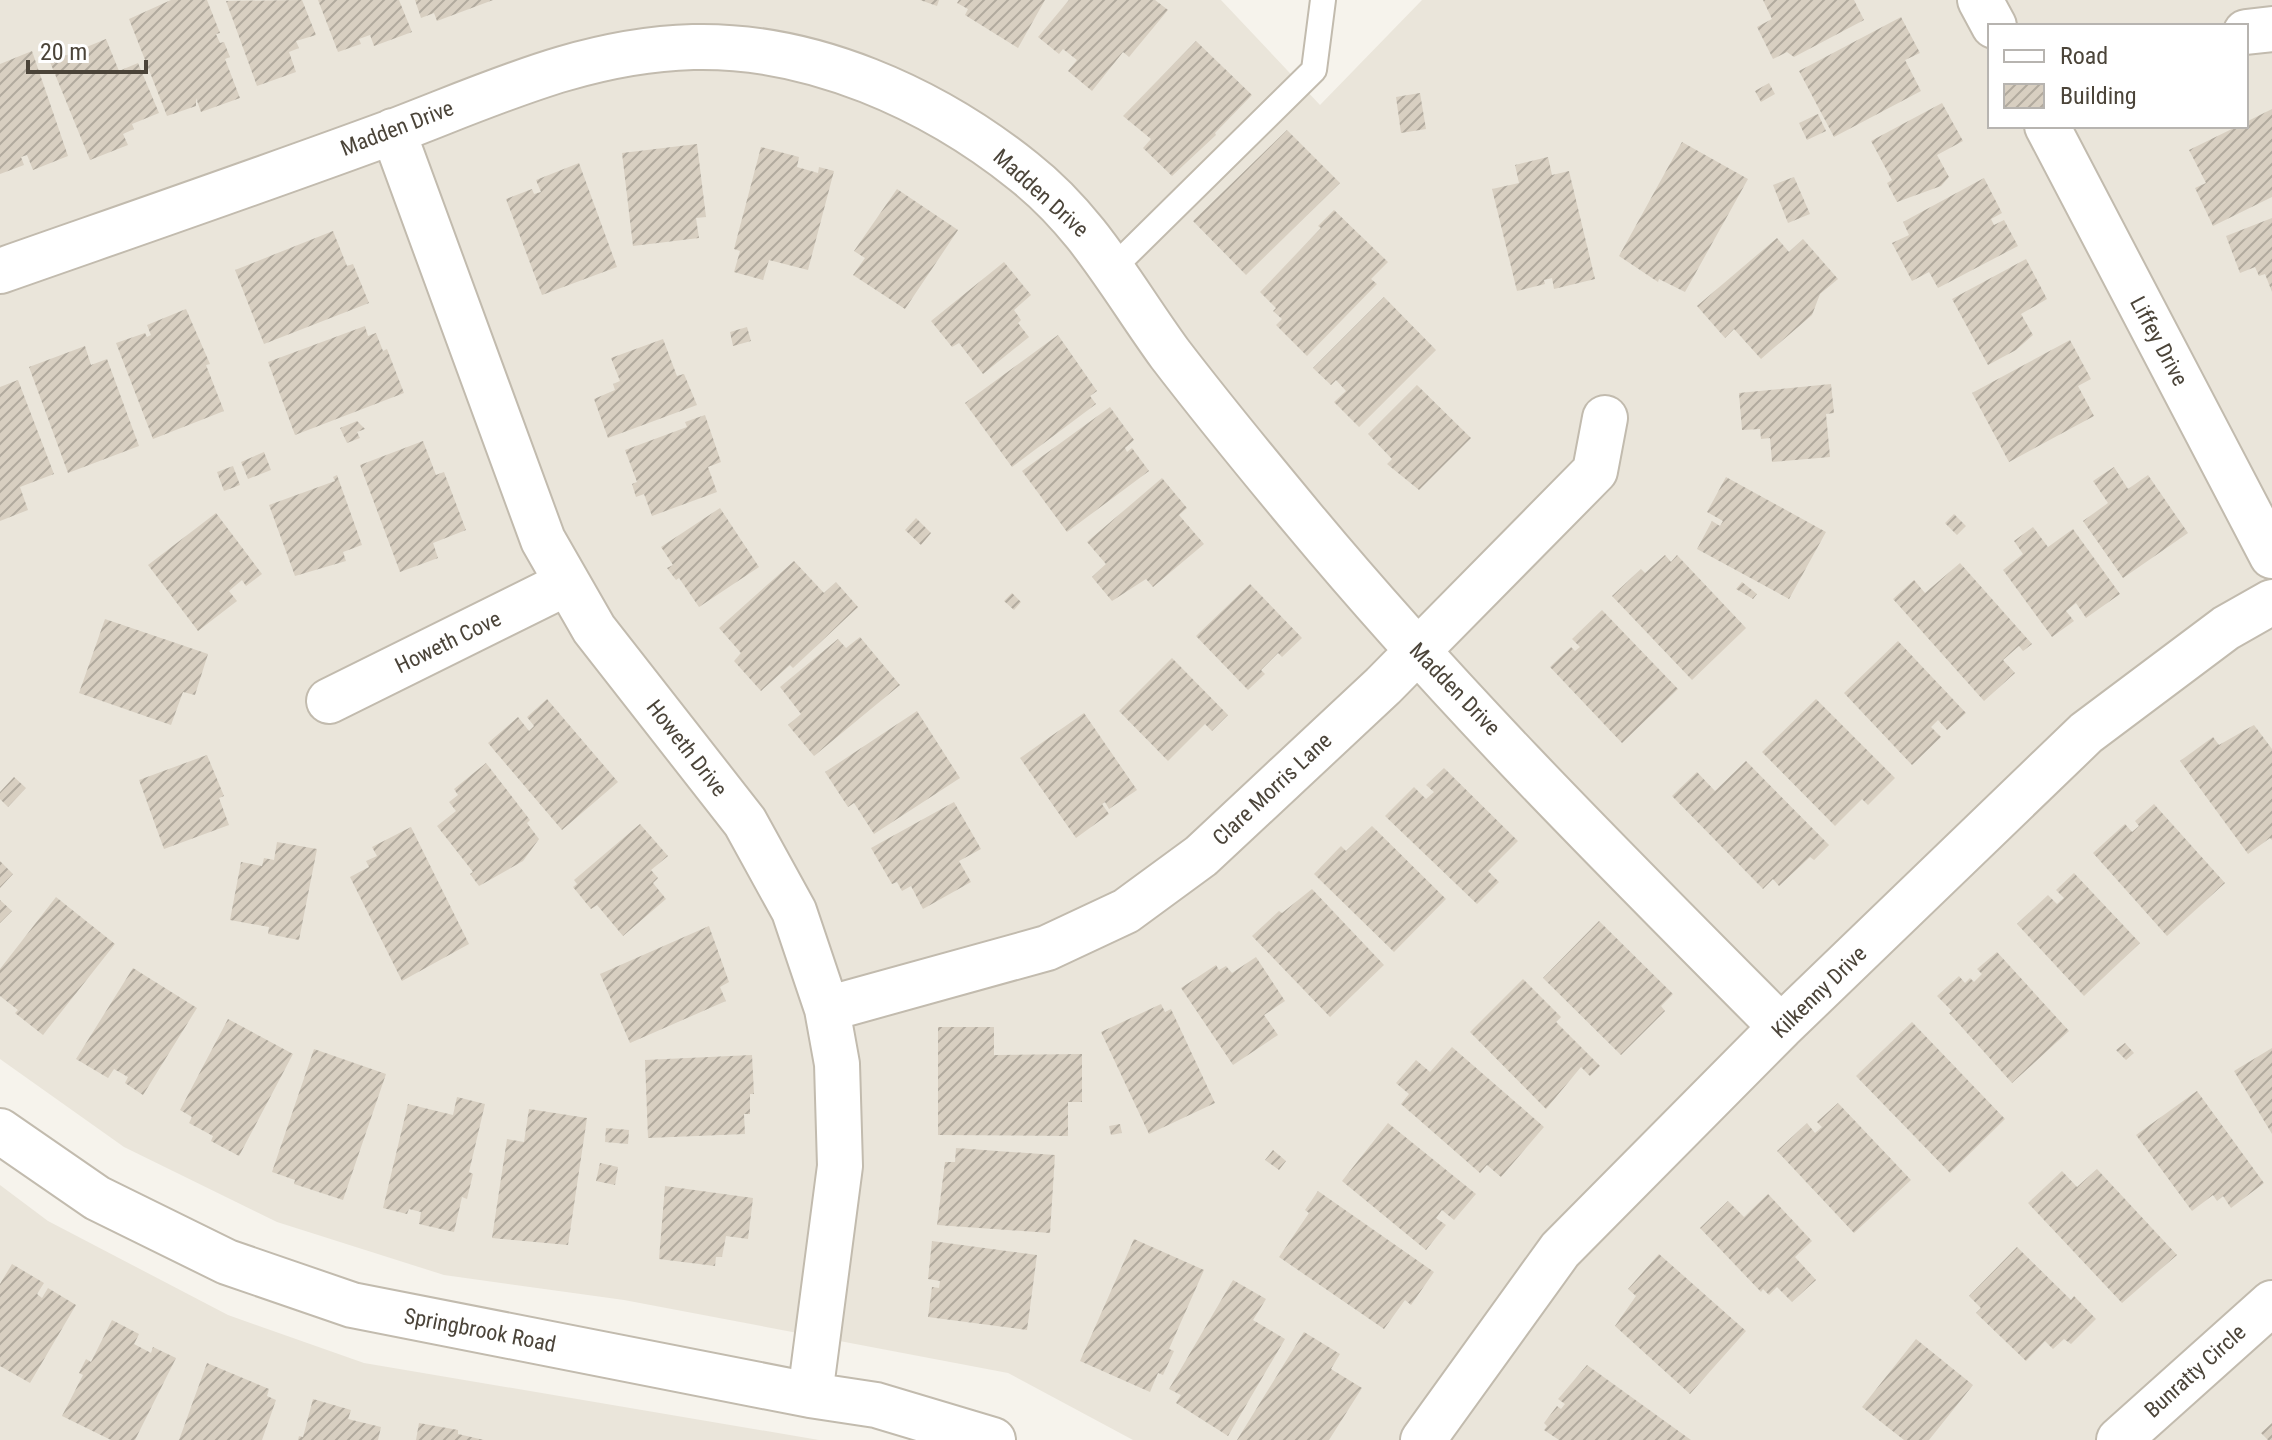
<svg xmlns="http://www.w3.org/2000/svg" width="2272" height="1440" font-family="'Roboto Condensed',sans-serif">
	<defs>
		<pattern id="building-hatch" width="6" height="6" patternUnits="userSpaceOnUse" patternTransform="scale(2)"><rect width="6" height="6" fill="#d8cfc1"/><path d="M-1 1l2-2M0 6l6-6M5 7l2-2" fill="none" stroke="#b1aa9e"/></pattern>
	</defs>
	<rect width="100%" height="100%" fill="#f6f3ec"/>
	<!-- residential -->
	<path fill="#eae5da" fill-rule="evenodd" d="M0,0H1221L1320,105L1422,0H2272V1440H1133L1008,1373L624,1300L444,1275L277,1222L124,1147L0,1059ZM1990,26H2246V126H1990Z
		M0,1185L48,1221L228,1315L364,1363L819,1440H0Z"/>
	<!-- building -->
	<path fill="url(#building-hatch)" d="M171,0H207L220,33L216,34L220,43L224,42L230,57L225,59L240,98L201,112L196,98V106L167,116L129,19Z
		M302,0L316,35L296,41L299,48L289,52L296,72L257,86L226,1Z
		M318,0H399L412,32L374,46L370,35L359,39L361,44L338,52Z
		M415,0H493L437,21L434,13L421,18Z
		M920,0H939L937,6Z
		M959,0H1045L1018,48L965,15L968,9L957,3Z
		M1069,0H1155L1168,10L1129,57L1123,52L1092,91L1068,71L1077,60L1063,49L1059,54L1038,37Z
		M1763,0H1854L1864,20L1794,57L1787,52L1773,59L1757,27L1772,19Z
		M1901,17L1920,53L1905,60L1921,91L1834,137L1799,71Z
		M106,39L119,71L138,63L159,113L132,124L134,129L123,134L128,145L90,160L50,62Z
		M1196,41L1252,95L1215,133L1216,135L1172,176L1143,148L1151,139L1123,116Z
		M32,51L68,156L33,170L27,155L21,157L24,165L0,174V64Z
		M1769,83L1775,94L1761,102L1755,91Z
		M1420,93L1426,129L1401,133L1396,97Z
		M1942,103L1963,141L1937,155L1949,177L1941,186L1897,202L1887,183L1892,180L1871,141Z
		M2272,109V197L2213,226L2195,188L2206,183L2189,150L2238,126H2246V122Z
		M1818,114L1826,131L1807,140L1799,123Z
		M1287,130L1340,183L1246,275L1193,221Z
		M1682,142L1748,179L1685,292L1659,279L1658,282L1619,256Z
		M697,144L706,217L696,218L699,238L633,246L622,153Z
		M761,147L799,157L797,167L818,173L819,167L834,171L808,270L769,260L763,280L734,272L740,251L734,249Z
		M1548,157L1552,175L1569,171L1595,279L1554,289L1552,278L1544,280L1545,284L1517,291L1492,189L1519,183L1515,165Z
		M579,163L617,267L542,295L506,199L532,189L534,194L541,192L536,180Z
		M1794,177L1810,214L1788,223L1773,185Z
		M1984,178L2002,213L1991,219L1994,225L2004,220L2018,246L1938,288L1929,272L1912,281L1892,243L1909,235L1903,222Z
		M897,189L958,230L905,309L853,275L865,258L854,251Z
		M1334,210L1388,262L1371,279L1377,284L1307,356L1276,325L1282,319L1273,311L1276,308L1260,292L1321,228L1318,226Z
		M2272,218V292L2265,274L2259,276L2255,267L2240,273L2226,236Z
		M333,231L347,266L353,264L369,303L264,344L235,270Z
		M1777,238L1789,252L1803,239L1838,279L1820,294L1812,315L1761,359L1734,329L1725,338L1697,306Z
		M2026,259L2047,299L2021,314L2033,335L2016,350L1988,365L1952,299Z
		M1004,262L1031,295L1014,310L1021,320L1018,323L1029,337L983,374L959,343L952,347L931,321Z
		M1384,297L1436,350L1359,427L1334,402L1346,391L1336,380L1331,385L1313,368Z
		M186,309L210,364L206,365L224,411L153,439L116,343L145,333L147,337L151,335L147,325Z
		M365,326L368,336L376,333L383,351L387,349L404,393L295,435L268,362Z
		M747,327L751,341L733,346L730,332Z
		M1058,335L1097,391L1090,396L1096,404L1012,467L965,403Z
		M663,339L677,376L684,374L697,405L608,438L594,399L615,390L613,384L620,381L611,358Z
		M2070,340L2091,379L2078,386L2094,416L2009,462L1972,393Z
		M85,346L91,365L107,359L139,446L68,473L29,367Z
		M18,380L54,474L20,487L28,510L0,521V387Z
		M1831,384L1834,413L1826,414L1830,457L1772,462L1770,438L1761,439L1760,429L1742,430L1739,393Z
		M1417,385L1471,438L1419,490L1387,464L1392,459L1368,434Z
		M1110,407L1134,440L1125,448L1127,452L1132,448L1149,471L1067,532L1022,471Z
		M705,415L721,462L708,467L717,492L652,516L644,494L636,497L632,484L637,482L625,450L687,427L685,422Z
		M357,421L365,429L357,432L360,438L347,443L340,428Z
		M423,441L436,475L444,472L466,530L433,543L438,558L400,572L360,465Z
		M264,452L271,470L248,479L241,462Z
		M233,466L240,485L224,491L217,472Z
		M2114,467L2128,489L2148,475L2188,533L2123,578L2083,521L2108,503L2093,481Z
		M337,475L362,545L343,552L346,561L295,576L269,505L335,481L333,477Z
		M1726,477L1826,532L1789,599L1697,549L1712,521L1720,526L1723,521L1707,512Z
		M1162,478L1187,508L1179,515L1204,544L1153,587L1146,579L1112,601L1092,577L1106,564L1087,542Z
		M720,508L759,567L699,607L679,578L676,580L667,568L673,565L661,547Z
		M216,513L262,574L246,586L242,580L229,591L237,601L198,631L148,565Z
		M1954,514L1966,526L1957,535L1945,523Z
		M916,518L931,533L921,545L905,530Z
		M2033,527L2048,547L2073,529L2120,594L2086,618L2076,603L2066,611L2074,621L2052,637L2003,570L2023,554L2014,541Z
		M1665,555L1671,562L1677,555L1746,628L1692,680L1612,596L1641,569L1645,573Z
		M794,561L824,593L836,582L858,607L793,668L790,665L761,691L734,661L741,653L719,628Z
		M1960,563L2032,644L2023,651L2019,646L2003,660L2015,673L1984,701L1893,599L1914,580L1925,593Z
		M1742,582L1757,594L1753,599L1736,589Z
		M1250,584L1302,638L1282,657L1278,653L1261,670L1265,674L1248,690L1196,636Z
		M1012,593L1021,602L1014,610L1004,601Z
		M1602,610L1678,689L1622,743L1550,667L1571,647L1575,651L1580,647L1572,639Z
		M105,619L208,654L195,695L183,692L171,725L79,693Z
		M860,637L900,685L814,756L788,725L801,714L780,687L838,639L846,648Z
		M1898,641L1966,713L1947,730L1938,720L1931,727L1941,737L1912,765L1844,693Z
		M1172,658L1228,715L1212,731L1205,724L1168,761L1119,711Z
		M547,699L618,782L562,830L488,743L518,717L529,731L534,726L527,717Z
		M1816,699L1895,778L1868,805L1862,799L1835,826L1762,752Z
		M917,711L960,778L874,834L854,803L848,807L825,772Z
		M1084,713L1137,790L1109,809L1105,802L1102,804L1109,814L1076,838L1020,758Z
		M2254,725L2272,749V840L2270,838L2248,854L2180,761L2213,737L2219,745Z
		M207,755L224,796L219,798L229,825L164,849L139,780Z
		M1746,761L1829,845L1814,860L1810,857L1779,886L1773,879L1763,889L1672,796L1697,772L1715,791Z
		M486,763L530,820L527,823L539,839L523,861L479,886L470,874L473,872L437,826L456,811L449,802L458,795L454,789Z
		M1444,768L1518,841L1488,871L1499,882L1477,904L1385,816L1414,787L1426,799L1434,792L1426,785Z
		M14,777L26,788L8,807L0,799V792Z
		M954,802L981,849L959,861L971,882L923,909L911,886L902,891L897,882L892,884L871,848Z
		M2154,804L2225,883L2167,936L2093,853L2125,824L2132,832L2139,826L2135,821Z
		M640,824L668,856L651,870L658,878L653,883L666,899L623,936L597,905L591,909L573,887L577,884L574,880Z
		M1372,826L1446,899L1394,952L1314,874L1341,846L1346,851Z
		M411,827L469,944L402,981L350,877L369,867L366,861L377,856L372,847Z
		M277,842L317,849L299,940L268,934L269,927L230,920L241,862L262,866L264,858L274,860Z
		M0,861L13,874L0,888Z
		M2074,873L2140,943L2084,996L2017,924L2048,895L2057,904L2064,898L2056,890Z
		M1312,889L1384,965L1330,1017L1252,936L1279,911L1282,913Z
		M56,897L115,944L43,1035L15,1013L18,1010L0,996V969Z
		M0,900L12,911L0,923Z
		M1599,921L1673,994L1661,1006L1665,1011L1621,1055L1543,978Z
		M709,926L729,982L720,987L726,1001L630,1043L600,974Z
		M1997,952L2069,1031L2012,1083L1949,1013L1952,1011L1937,996L1959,976L1965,983L1970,978L1974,982L1982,974L1977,969Z
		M1256,957L1285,1001L1264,1015L1278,1035L1233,1065L1181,988L1216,965L1219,970L1226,966L1232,973Z
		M133,968L197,1008L143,1095L125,1083L128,1077L114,1069L108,1078L76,1059Z
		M1523,979L1561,1017L1556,1022L1600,1066L1590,1076L1581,1067L1546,1109L1470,1032Z
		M1161,1004L1165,1012L1171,1009L1215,1103L1149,1134L1101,1032Z
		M228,1019L293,1054L239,1156L211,1141L213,1136L189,1123L192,1117L180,1110Z
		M1912,1022L2005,1119L1950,1173L1856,1076Z
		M938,1027H994V1055L1082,1054V1102H1068V1136L938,1135Z
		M2125,1043L2134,1053L2126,1060L2116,1050Z
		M1452,1047L1544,1127L1501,1177L1487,1165L1480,1173L1401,1104L1409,1094L1396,1083L1416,1060L1430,1072Z
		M2272,1048V1134L2234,1071Z
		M314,1049L386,1074L343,1200L294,1184L295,1180L272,1172Z
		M752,1055L754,1094H750V1114H744L745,1134L648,1138L645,1060Z
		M2197,1091L2264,1183L2231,1208L2223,1196L2217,1201L2213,1195L2192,1211L2136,1135Z
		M457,1097L485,1104L469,1172L473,1174L467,1199L462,1197L454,1232L419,1224L421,1212L409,1209L407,1214L383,1208L408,1104L453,1115Z
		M1838,1103L1911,1180L1854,1233L1777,1151L1807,1123L1815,1133L1822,1127L1817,1122Z
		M529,1109L587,1118L568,1245L492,1238L507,1139L524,1142Z
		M1388,1123L1476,1194L1454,1220L1442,1210L1436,1218L1446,1225L1426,1250L1342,1181Z
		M1120,1124L1122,1133L1111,1135L1109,1126Z
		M606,1128L629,1130L628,1144L605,1142Z
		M956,1148L1055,1155L1050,1233L937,1225L945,1162H955Z
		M1273,1150L1286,1161L1279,1170L1265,1160Z
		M600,1163L618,1167L615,1185L596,1181Z
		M2097,1169L2177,1255L2122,1303L2028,1203L2062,1171L2077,1187Z
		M665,1186L753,1198L748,1239L726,1236L722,1257H716L715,1266L659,1259Z
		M1318,1191L1434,1272L1411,1305L1405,1300L1384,1329L1279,1257L1309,1213L1305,1210Z
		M1768,1194L1812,1241L1795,1257L1816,1280L1792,1302L1777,1287L1769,1295L1763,1289L1761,1292L1700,1228L1728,1201L1744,1217Z
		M1134,1239L1204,1270L1169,1349L1174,1351L1163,1375L1158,1373L1150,1392L1080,1361Z
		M932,1241L1037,1255L1027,1330L928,1317L932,1287L939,1288L940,1281L928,1279Z
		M2017,1247L2071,1300L2074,1296L2096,1319L2071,1344L2064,1339L2053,1349L2045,1341L2026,1361L1976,1313L1981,1308L1969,1296Z
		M1659,1254L1746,1331L1690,1394L1615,1326L1636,1296L1628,1289Z
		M12,1264L44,1283L37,1294L42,1298L48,1288L76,1305L30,1383L0,1366V1284Z
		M1233,1280L1266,1299L1253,1320L1285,1339L1228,1436L1176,1403L1181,1395L1169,1389Z
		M112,1320L139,1334L134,1344L151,1353L153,1347L176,1358L135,1440H111L62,1416L83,1375L79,1373L86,1359L91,1362Z
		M1304,1332L1340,1354L1331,1369L1362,1388L1329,1440H1237Z
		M1916,1339L1973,1385L1929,1440H1904L1862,1407Z
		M207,1363L269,1389L267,1396L276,1400L262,1440H179Z
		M1587,1365L1691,1440H1559L1544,1430L1547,1426L1544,1423L1557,1406L1561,1409L1565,1404L1558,1399Z
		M313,1399L351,1410L348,1419L381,1427L378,1440H298L299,1436L303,1437Z
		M419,1423L458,1430V1434L484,1440H416Z
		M2272,1423V1440H2268L2261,1433Z"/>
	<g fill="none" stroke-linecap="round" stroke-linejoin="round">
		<!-- lane casing -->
		<g stroke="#c2bbae" stroke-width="28">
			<path id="lane" d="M1112,269L1314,70L1323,0"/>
		</g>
		<!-- street casing -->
		<g stroke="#c2bbae" stroke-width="48">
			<path id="street" d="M1980,0L1994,26
				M2246,32L2272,29
				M2047,126L2272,556
				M393,131L543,540L594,629L745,822L794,911L827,1009L837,1064L840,1166L810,1395
				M0,271C131,225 262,180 392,132C492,94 583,50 693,47C811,44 932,98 1023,171C1089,223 1122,288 1170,354C1213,410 1259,466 1304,520C1452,698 1618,863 1781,1027
				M329,701L567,583
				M827,1009L1047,948L1126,911L1201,856L1383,686L1595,471L1605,418
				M0,1131L97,1198L227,1262L352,1305L810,1395L876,1405L993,1440
				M1423,1440L1560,1250L1781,1027L2086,733L2226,628L2272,602
				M2119,1440L2272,1303"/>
		</g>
		<!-- lane -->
		<use href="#lane" stroke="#fff" stroke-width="24"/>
		<!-- street -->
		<use href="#street" stroke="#fff" stroke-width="44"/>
	</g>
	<g text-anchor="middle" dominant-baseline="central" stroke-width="8" stroke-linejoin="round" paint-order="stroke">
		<!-- street labels -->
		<g font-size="22" fill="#4b4439" stroke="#fff">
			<text transform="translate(397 128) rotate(-21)">Madden Drive</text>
			<text transform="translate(1041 193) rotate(42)">Madden Drive</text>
			<text transform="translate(2159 341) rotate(62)">Liffey Drive</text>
			<text transform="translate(448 642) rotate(-26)">Howeth Cove</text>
			<text transform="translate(1455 689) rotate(46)">Madden Drive</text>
			<text transform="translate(687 748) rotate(52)">Howeth Drive</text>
			<text transform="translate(1272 789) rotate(-43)">Clare Morris Lane</text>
			<text transform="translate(1819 992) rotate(-44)">Kilkenny Drive</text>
			<text transform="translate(480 1330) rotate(11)">Springbrook Road</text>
			<text transform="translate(2195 1371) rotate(-42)">Bunratty Circle</text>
		</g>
	</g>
	<!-- legend -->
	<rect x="1988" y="24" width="260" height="104" fill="#ffffff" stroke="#b7b4b0" stroke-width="2"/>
	<rect x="2004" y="50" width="40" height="12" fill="#ffffff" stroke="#b7b4b0" stroke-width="2"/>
	<text x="2060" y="64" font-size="24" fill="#4b4439">Road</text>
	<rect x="2004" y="84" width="40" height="24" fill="url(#building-hatch)" stroke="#b7b4b0" stroke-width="2"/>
	<text x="2060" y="104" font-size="24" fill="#4b4439">Building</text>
	<!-- scale -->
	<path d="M28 60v12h118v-12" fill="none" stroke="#4b4439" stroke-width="4"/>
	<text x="40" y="60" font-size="24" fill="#4b4439" stroke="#ffffff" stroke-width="6" paint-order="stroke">20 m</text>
</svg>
